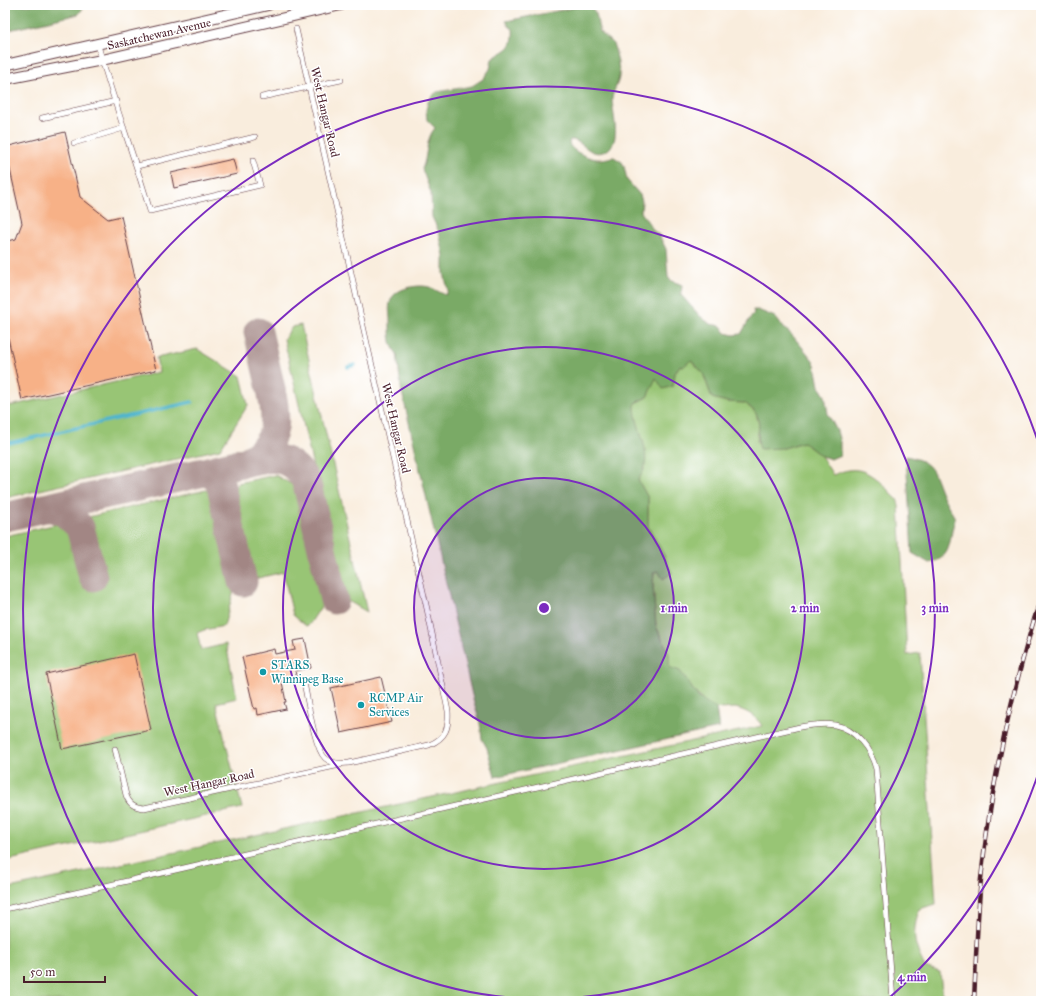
<svg xmlns="http://www.w3.org/2000/svg" width="1046" height="1006" font-family="'IM FELL Great Primer',serif">
	<rect width="100%" height="100%" fill="#fff"/>
	<filter id="ink" filterUnits="userSpaceOnUse"><feTurbulence type="fractalNoise" baseFrequency=".025" numOctaves="2"/><feDisplacementMap in="SourceGraphic" scale="8" xChannelSelector="R" yChannelSelector="G"/><feConvolveMatrix kernelMatrix="1 2 1 2 8 2 1 2 1" color-interpolation-filters="sRGB"/></filter>
	<filter id="wash" filterUnits="userSpaceOnUse"><feTurbulence type="fractalNoise" baseFrequency=".012" numOctaves="4" result="noise"/><feDisplacementMap in="SourceGraphic" scale="16" xChannelSelector="R" yChannelSelector="G"/><feGaussianBlur stdDeviation="0.9" result="paint"/><feColorMatrix in="noise" values="0 0 0 0 0 0 0 0 0 0 0 0 0 0 0 0 0 1.4 0 .05"/><feComposite in="paint" operator="in"/></filter>
	<g filter="url(#wash)">
		<rect width="100%" height="100%" fill="#f9eddd"/>
		<!-- green -->
		<path fill="#98c574" stroke="#717250" d="M301,325L367,612L343,598L284,339L292,327Z
			M197,349L241,376L248,405L220,449L5,498V392L6,391L10,406L159,372L156,358Z
			M691,360L703,373L712,398L727,402L745,403L756,413L759,425L757,442L784,448L803,442L821,456L833,475C857,464 869,471 886,488C890,492 893,496 897,499L899,505L907,655L920,653L936,904L919,909C912,935 913,943 925,967L940,972L943,1001H5V889L762,726C757,717 746,710 735,708C729,708 722,710 716,708C702,703 681,678 669,667V654L656,626L653,585L654,571H658L655,538L648,526V498L638,480L644,469L643,440L634,414L635,403L647,397L656,377L673,386L675,373L680,365Z
			M275,475L298,488L324,602L309,625L306,626L293,615L283,572L250,580L231,494L238,483Z
			M206,490L216,497L236,583L224,626L204,630L197,633L201,650L226,644L237,698L216,703L242,808L5,861V536Z"/>
		<!-- forest -->
		<path fill="#7aaa66" stroke="#626448" d="M5,5H85L79,14L5,31Z
			M587,5C601,13 595,20 600,31C603,37 609,39 613,44C616,50 620,70 619,77C618,85 612,92 612,100C613,116 623,146 603,152C590,156 584,143 573,140H570L569,143C571,152 592,160 601,159C606,159 610,157 614,157L622,162L624,166L627,180L640,195L642,201L641,212L654,231L659,235L666,249L668,277L670,280L682,285L681,295L700,316L710,324L721,326L726,333L733,335L741,334L752,315L754,314L753,310H758L775,317L784,328L792,335L812,359L815,365L819,386L825,396L828,414L837,431L840,442V455L831,459L821,456L803,442L784,448L760,449C755,437 763,422 755,412C752,408 748,406 745,403L727,402L712,398L703,373L691,360L683,367L680,365L675,373L673,386L663,389L656,378L647,397L635,403C634,426 651,447 644,469C643,473 640,477 638,480L648,498V526L664,555L672,573L663,579L658,571L654,572L653,585L656,626L669,654V667L680,671L699,698L716,708L719,728L495,777L487,748L482,739L480,723L472,695L401,388L397,354C389,344 390,333 390,321C390,315 388,306 391,300C395,288 418,284 429,287C435,289 440,293 446,295L448,290L444,273V256L439,232L432,217L431,193L422,169C428,156 425,139 435,128L427,120L426,110L428,102L432,96L437,92L472,86L483,79L490,69L492,59C507,48 514,50 513,29L509,26L506,21Z
			M906,456C935,462 933,473 943,496C947,504 951,511 955,518C954,523 953,526 952,531C949,548 948,559 929,563L912,553Z"/>
		<g fill="none" stroke-linecap="round" stroke-linejoin="round">
			<!-- stream -->
			<path stroke="#4fb5cd" stroke-width="3.5" d="M348,367L355,365
				M5,444L192,402"/>
			<!-- taxiway -->
			<path stroke="#a28684" stroke-width="29" d="M243,463C283,445 277,416 269,380C265,364 262,348 258,332
				M46,508H53L65,513L80,527L93,577
				M5,517L204,472
				M243,582L220,482L211,473L204,472C221,468 261,456 278,459C291,461 302,472 307,484L334,600"/>
		</g>
		<g id="blocks">
			<!-- building -->
			<path fill="#f7b187" d="M65,132L80,197L108,219L121,216L156,370L22,400L5,324V242L16,239L22,223L5,147Z
				M233,159L237,174L174,188L171,173Z
				M305,639L311,668L295,671L297,679L282,682L286,702H284L286,709L258,715L257,708L254,709L242,657L274,649L275,654L295,650L293,641Z
				M134,654L151,730L62,749L46,674Z
				M381,677L392,722L341,733L331,688Z"/>
		</g>
	</g>
	<g filter="url(#ink)">
		<use href="#blocks" fill-opacity="0" stroke="#643e46" stroke-width="1"/>
		<g fill="none" stroke-linecap="round" stroke-linejoin="round">
			<!-- service casing -->
			<g stroke="#643e46" stroke-width="6">
				<path id="service" d="M296,29L427,609L448,711C449,728 446,738 429,745L349,763C341,764 332,764 325,758C314,747 308,700 304,683
					M98,45C113,101 134,155 150,211L260,185L253,161
					M262,97L341,80
					M42,118L116,101
					M74,143L124,128
					M137,166L255,137
					M115,749L126,795C129,804 134,807 144,808L340,765
					M5,909L800,727C811,725 823,723 835,725C856,729 871,750 876,769L893,1001"/>
			</g>
			<!-- minor casing -->
			<g stroke="#643e46" stroke-width="12">
				<path id="minor" d="M5,65L268,5
					M5,79L102,60L341,5"/>
			</g>
			<!-- service -->
			<use href="#service" stroke="#fff" stroke-width="5"/>
			<!-- minor -->
			<use href="#minor" stroke="#fff" stroke-width="10"/>
			<!-- rail casing -->
			<g stroke="#4a1f2b" stroke-width="4.5">
				<path id="rail" d="M974,1001C976,961 977,920 981,879C991,784 1012,689 1041,597"/>
			</g>
			<!-- rail -->
			<use href="#rail" stroke="#fff" stroke-width="3" stroke-dasharray="9" stroke-linecap="butt"/>
		</g>
	</g>
	<!-- distance rings -->
	<circle cx="544" cy="608" r="130" fill="#7b2cbf" fill-opacity=".12"/>
	<g fill="none" stroke="#7b2cbf" stroke-width="2">
		<circle cx="544" cy="608" r="130"/>
		<circle cx="544" cy="608" r="261"/>
		<circle cx="544" cy="608" r="391"/>
		<path d="M1041 765A521 521 0 0 1 889 998M199 998A521 521 0 1 1 1041 451"/>
	</g>
	<!-- markers -->
	<g fill="#0f9aa8" stroke="#fff" stroke-width="1.5">
		<circle cx="263" cy="672" r="4"/>
		<circle cx="361" cy="705" r="4"/>
	</g>
	<g text-anchor="middle" dominant-baseline="central" stroke-width="3" stroke-linejoin="round" paint-order="stroke">
		<!-- street labels -->
		<g font-size="12" fill="#4a1f2b" stroke="#fff">
			<text transform="translate(159 34) rotate(-13)">Saskatchewan Avenue</text>
			<text transform="translate(325 112) rotate(77)">West Hangar Road</text>
			<text transform="translate(396 428) rotate(77)">West Hangar Road</text>
			<text transform="translate(209 783) rotate(-12)">West Hangar Road</text>
		</g>
		<!-- culture labels -->
		<g font-size="12" fill="#0d838f" stroke="#fff" text-anchor="start">
			<text x="271" y="665">STARS<tspan x="271" dy="14">Winnipeg Base</tspan></text>
			<text x="369" y="698">RCMP Air<tspan x="369" dy="14">Services</tspan></text>
		</g>
	</g>
	<circle cx="544" cy="608" r="6" fill="#7b2cbf" stroke="#fff" stroke-width="2"/>
	<g font-size="12" text-anchor="middle" font-weight="bold" fill="#7b2cbf" stroke="#fff" stroke-width="3" stroke-linejoin="round" paint-order="stroke">
		<text x="674" y="612">1 min</text>
		<text x="805" y="612">2 min</text>
		<text x="935" y="612">3 min</text>
		<text x="912" y="981">4 min</text>
	</g>
	<!-- margin -->
	<rect width="1046" height="1006" fill="none" stroke="#fff" stroke-width="20"/>
	<!-- scale -->
	<path d="M24 976v6h81v-6" fill="none" stroke="#4a1f2b" stroke-width="2"/>
	<text x="30" y="976" font-size="12" fill="#4a1f2b" stroke="#ffffff" stroke-width="3" paint-order="stroke">50 m</text>
</svg>
